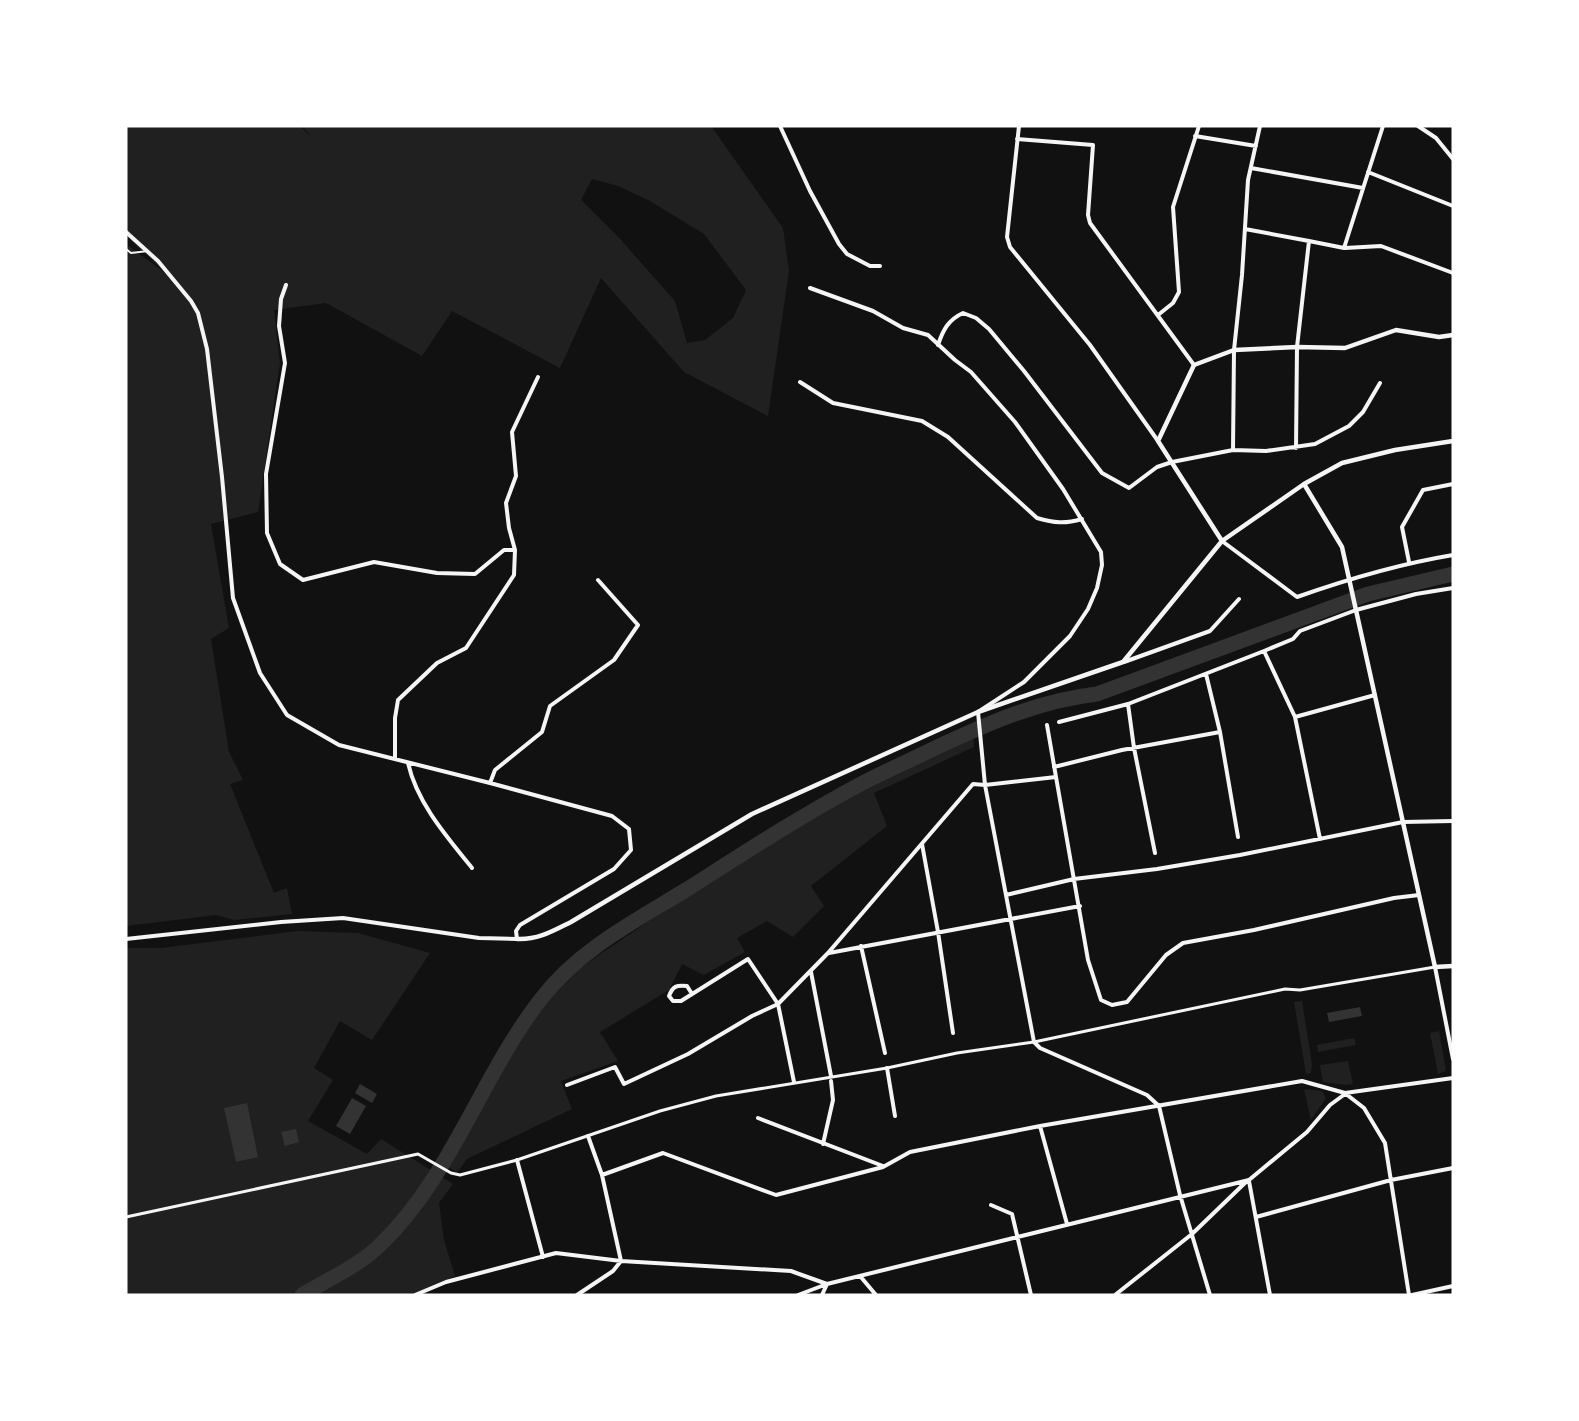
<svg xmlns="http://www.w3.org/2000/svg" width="1579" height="1421" font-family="Mulish,sans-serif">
	<rect width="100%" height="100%" fill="#111"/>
	<!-- green -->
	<path fill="#202020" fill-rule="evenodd" d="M126,126H300L313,139L302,126H711L783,228L789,271L768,416L684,372L601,278L560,368L452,311L422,356L326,303L274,310L280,363L258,512L211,524L229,628L211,639L229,752L243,780L230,784L274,893L287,888L292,914L234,920L216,915L126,926V244L168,275L126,236ZM592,179L618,186L650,201L704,234L746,290L733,318L705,340L687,343L675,301L621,240L581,200Z
		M973,735L974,747L874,793L887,826L811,886L824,906L793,937L767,921L737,938L745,952L704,975L682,964L669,990L600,1032L618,1061L561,1081L572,1109L467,1159L457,1173L446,1165L490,1083L564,979L722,871L869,784Z
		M297,931L358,933L430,953L372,1040L340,1021L314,1068L333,1080L308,1121L367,1154L381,1139L453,1184L439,1203L444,1240L455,1276L410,1295H126V948H161Z
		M1302,1001L1312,1064L1311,1073L1306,1074L1294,1002Z
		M1439,1031L1446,1071L1438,1074L1430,1033Z
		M1354,1038L1356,1045L1318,1052L1317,1045Z
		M1348,1061L1353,1084L1345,1085L1323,1082L1320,1065Z
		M1304,1089L1322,1091L1326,1098L1311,1120Z"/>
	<!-- water -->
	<path fill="#333" d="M1360,1007L1362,1016L1329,1022L1327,1013Z
		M360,1084L377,1094L372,1103L355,1093Z
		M352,1098L366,1106L350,1134L336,1126Z
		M247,1103L258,1157L236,1162L224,1108Z
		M296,1129L299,1142L285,1146L281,1132Z"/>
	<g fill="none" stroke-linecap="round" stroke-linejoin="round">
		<!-- river -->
		<path stroke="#333" stroke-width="15" d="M302,1295C327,1280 360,1265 380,1245C452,1176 481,1076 541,999C579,949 637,920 689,888C744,853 799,817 857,786C881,773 907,762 931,750C986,724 1037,701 1097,694L1368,594L1453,574"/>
		<!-- service -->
		<path stroke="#f5f5f5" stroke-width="2" d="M126,249L131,253L148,251"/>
		<!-- pedestrian -->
		<path stroke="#f5f5f5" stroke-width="3" d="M126,1217L418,1154L451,1173L460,1175L517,1160L660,1111L716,1096L887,1068L957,1053L1034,1042L1285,989L1300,990L1435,967"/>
		<!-- minor -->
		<path stroke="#f5f5f5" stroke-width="4" d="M780,126L810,191L839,244L847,254L870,266H880
			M1019,126L1007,237L1010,247L1090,345L1158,441
			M1418,126L1436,138L1453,159
			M1195,136L1256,146
			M1017,139L1093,145L1088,215L1090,223L1194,365
			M1251,168L1363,188
			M1368,172L1453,206
			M1245,229L1309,241
			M126,232L158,261L191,301L198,313L207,349L222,477L233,598L260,673L287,715L339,745L490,783L612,816L629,829L631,850L614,869L520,925L516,931L517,939L479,938L343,918L281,922L126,939
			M1345,248L1381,246L1453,273
			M286,285L281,299L279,326L285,363L266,474L267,533L280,564L303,580L374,562L437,573L475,574L504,550H515L514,575L466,648L437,663L398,700L395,718V759
			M810,288L873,311L903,328L928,335L955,360L971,372L1015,422L1063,489L1101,552L1102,565L1097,588L1088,609L1070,636L1024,682L978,712L985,785L1034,1042L1040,1048L1147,1095L1159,1106
			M1158,315L1173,303L1179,292L1173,207L1199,126
			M938,345C943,330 948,320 963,313L976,318L989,329L1024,371L1102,473L1129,488L1157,467L1172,462L1233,450L1266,451L1315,444L1349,426L1363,412L1380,383
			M800,382L833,403L922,421L948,437L1037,518C1054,523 1065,524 1082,519
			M1296,448L1297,347L1309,241L1344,248L1383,126
			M1233,450L1234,350L1242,275L1248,180L1260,126
			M1222,541L1297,597C1348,579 1399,564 1453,555
			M515,550L509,528L506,503L516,476L512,432L538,377
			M1409,562L1402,527L1423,490L1453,484
			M1264,651L1295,717L1320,839
			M1124,662L1210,631L1239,599
			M1206,674L1220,732L1238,837
			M1128,704L1134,748L1155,853
			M1295,717L1375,695
			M1059,722L1128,704L1264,651L1293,639L1300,631L1356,610L1416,594L1453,588
			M1047,725L1056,777
			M408,763C417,803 447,837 472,868
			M1054,767L1122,750L1220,732
			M490,783L495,770L542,732L550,706L614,660L638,625L598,580
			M922,844L938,932L953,1033
			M1006,895L1074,879L1157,869L1240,855L1403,822L1453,821
			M861,946L885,1053
			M829,953L1080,906
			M1435,967L1453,1059
			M811,972L831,1076
			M692,994L687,986C676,985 673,986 669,996L673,1001H681L748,959L778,1004L794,1082
			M887,1068L895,1116
			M567,1085L615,1067L624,1084L688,1054L752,1016L778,1004L828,953L973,784L985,785L1056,777L1088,960L1101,1000L1112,1005L1127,1002L1166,955L1183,943L1254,930L1394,898L1419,895
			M1346,1094L1364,1108L1385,1143L1409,1295
			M1159,1106L1180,1195L1210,1295
			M758,1118L883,1166
			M1040,1126L1067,1224
			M823,1144L833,1100L831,1081
			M517,1160L543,1257
			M602,1175L663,1153L776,1195L883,1167L910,1152L1040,1126L1302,1081L1345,1093L1453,1078
			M1249,1181L1270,1295
			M991,1205L1012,1214L1031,1295
			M1256,1217L1391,1180L1453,1168
			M860,1276L876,1295
			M415,1295L446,1282L556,1253L621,1261L791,1271L827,1284L822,1295
			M577,1295L613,1271L621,1261L602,1175L588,1136
			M798,1295L827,1284L1249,1180L1307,1132L1330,1105L1345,1094
			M1115,1295L1192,1234L1248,1180
			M1412,1295L1453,1286"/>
		<!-- tertiary -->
		<path stroke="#f5f5f5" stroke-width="4.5" d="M1304,484L1342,547L1435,967L1453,966
			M1222,541L1158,441L1194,365L1234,350L1297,347L1345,348L1396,330L1439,337L1453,335
			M517,939C538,940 553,931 571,922L752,814L978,712L1123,662L1222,541L1304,484L1342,463L1395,450L1453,441"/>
	</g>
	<!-- border -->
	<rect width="1579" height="1421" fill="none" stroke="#ffffff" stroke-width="255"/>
</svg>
